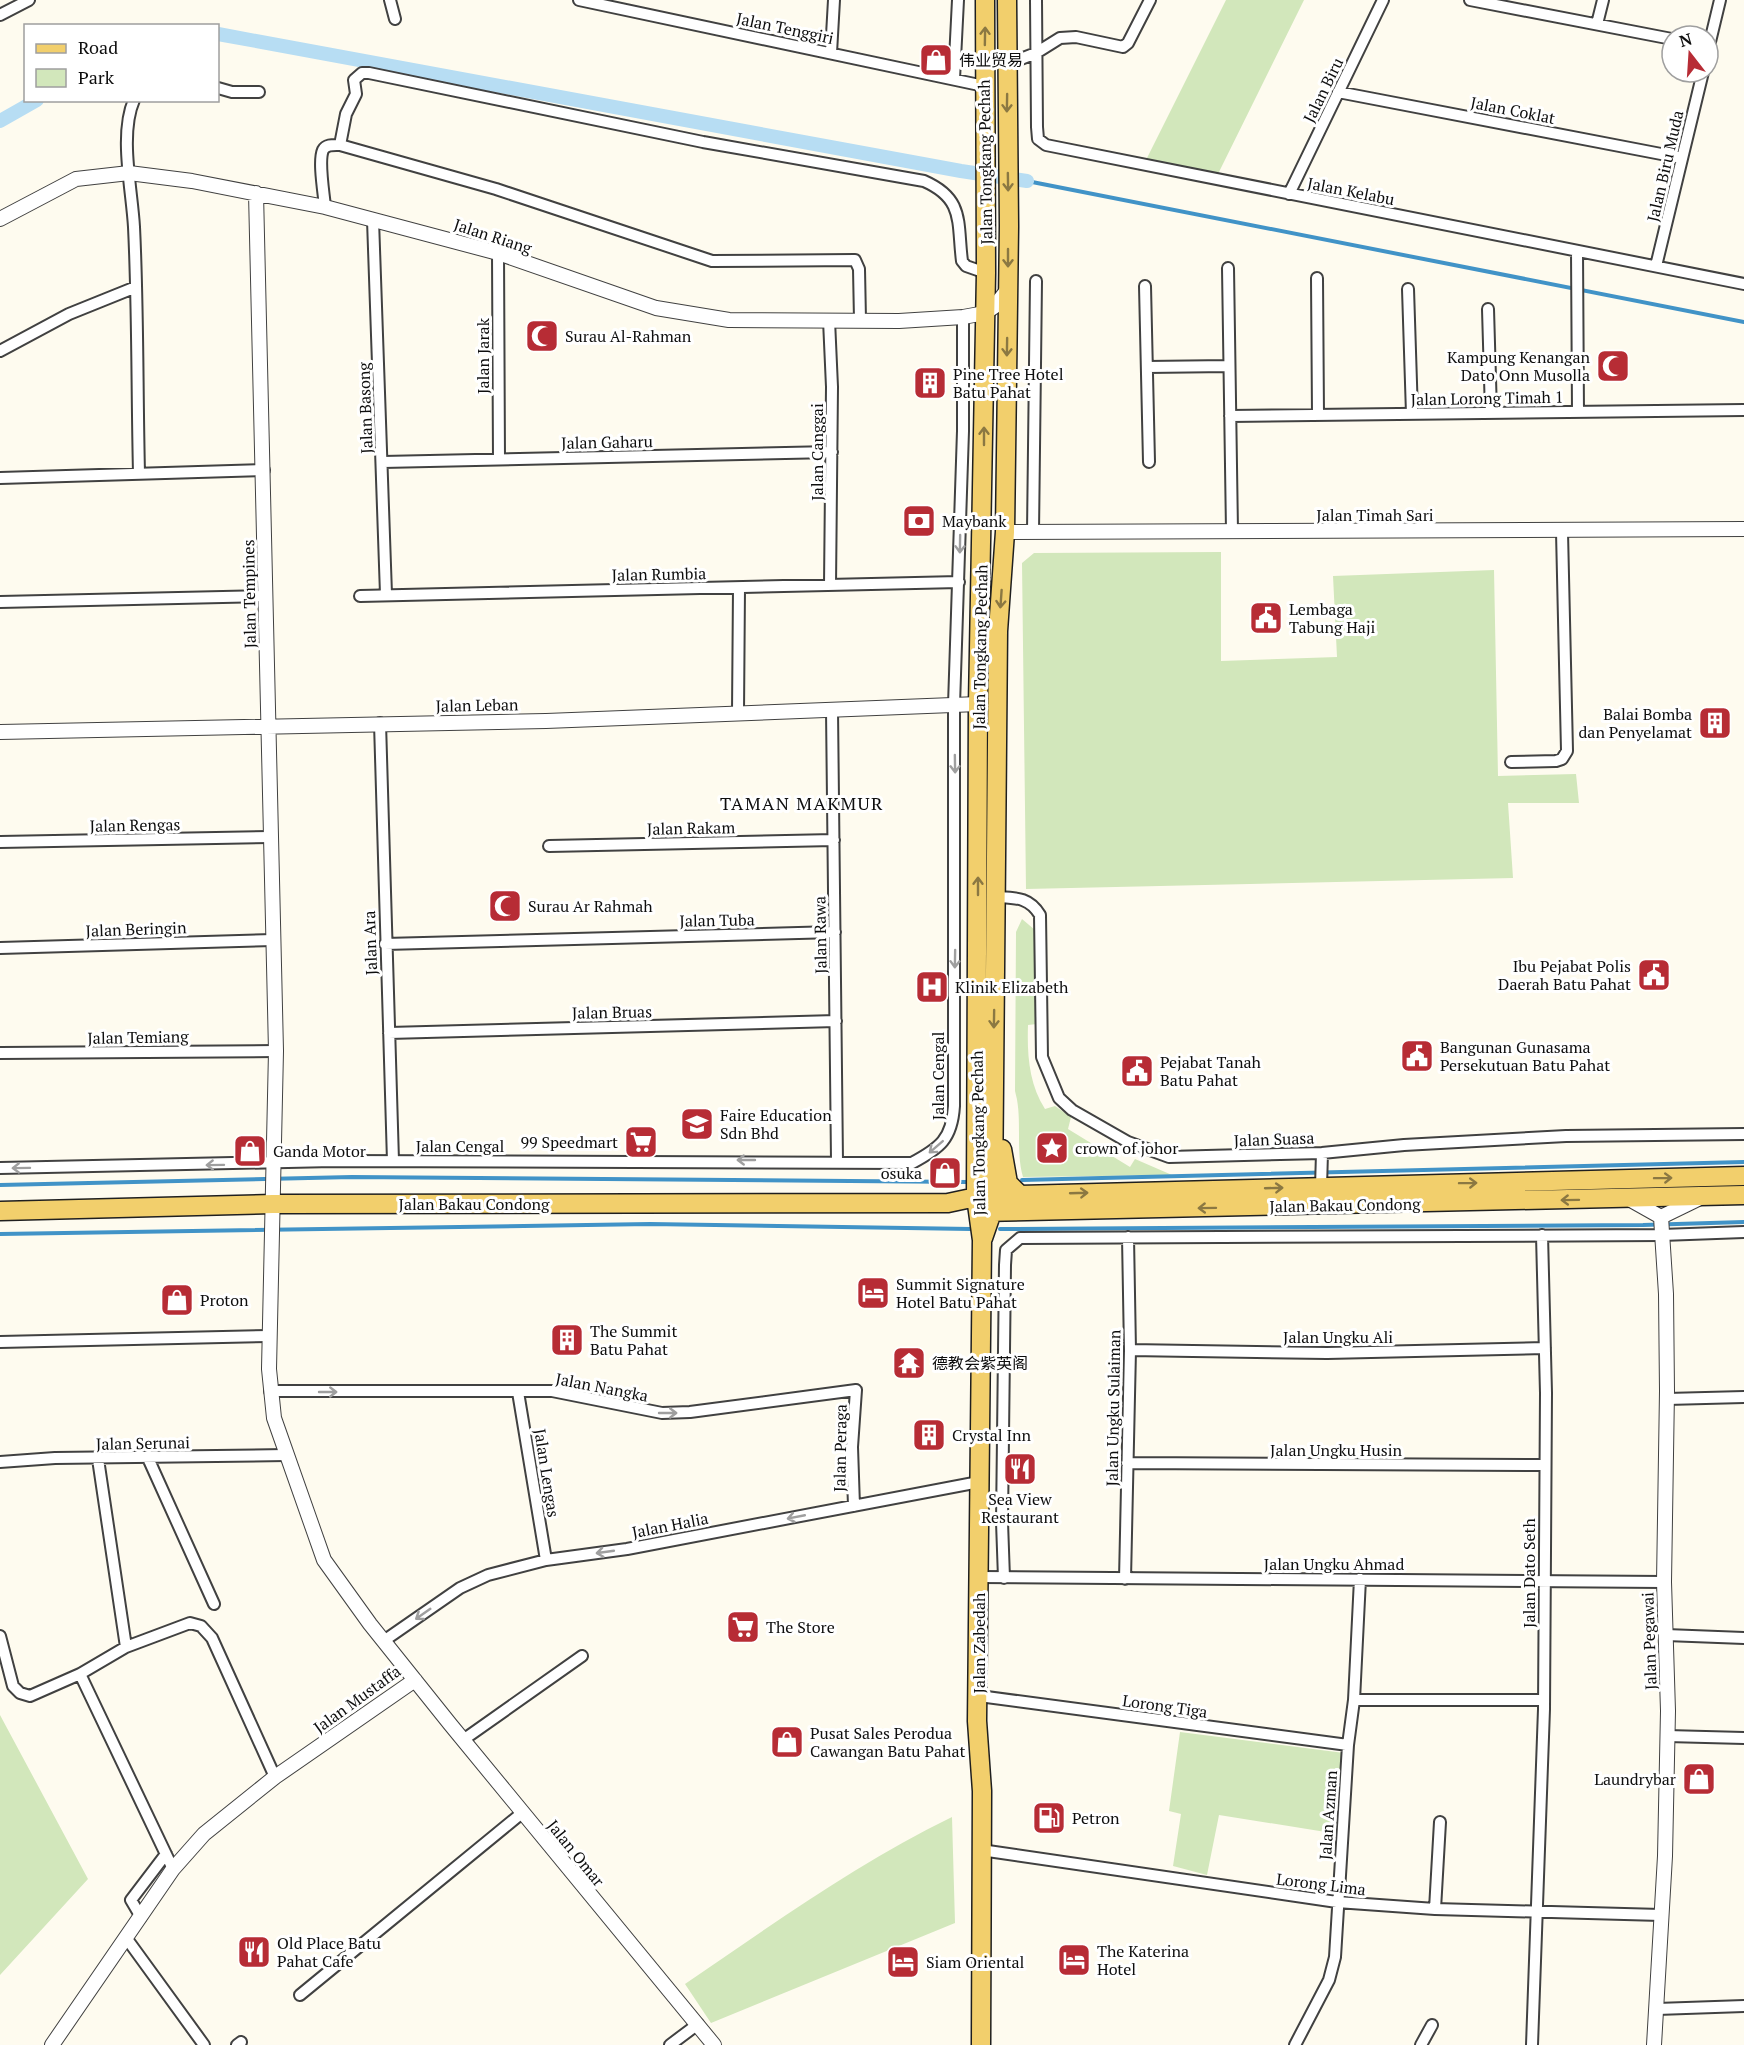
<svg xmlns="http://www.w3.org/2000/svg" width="1744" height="2045" font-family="'PT Serif','Noto Sans SC',serif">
	<rect width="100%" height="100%" fill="#fefbef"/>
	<!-- green -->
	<path fill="#d2e7bb" d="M1226,0H1304L1216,178L1144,164Z
		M1221,552V661L1337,657L1333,576L1494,570L1498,776L1576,774L1579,803H1508L1513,878L1026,889L1022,563L1034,553Z
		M1022,919L1035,930L1037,1024L1028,1025C1027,1055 1029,1084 1045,1109L1055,1106L1071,1117L1068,1129L1130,1167L1135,1159L1172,1175L1023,1177C1015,1149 1023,1119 1015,1091L1016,932Z
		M0,1715L88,1879L0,1975Z
		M1180,1732L1344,1753L1332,1833L1219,1815L1207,1875L1173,1866L1181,1814L1169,1811Z
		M952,1817L955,1923L711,2023L685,1984C772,1925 857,1863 952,1817Z"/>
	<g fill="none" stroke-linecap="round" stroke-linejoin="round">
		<!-- stream -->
		<path stroke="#4193c7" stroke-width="4" d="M1027,181L1744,322
			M1022,1180L1744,1162
			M0,1185L352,1177L967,1182
			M1000,1229L1643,1225L1744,1222
			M0,1234L650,1224L971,1229"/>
		<!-- canal -->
		<path stroke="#b7ddf3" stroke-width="14" d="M218,34L961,171L1027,181
			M0,121L37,100"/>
		<!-- minor casing -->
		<g stroke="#414141" stroke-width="14">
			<path id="minor" d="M390,0L395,19
				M579,0L984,86
				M1036,0L1037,127L1038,139L1046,145L1744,284
				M1470,0L1672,39
				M0,15L29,0
				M1597,24L1603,0
				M1708,50L1720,0
				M831,53L834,0
				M1008,64L1036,53L1060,38L1076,37L1123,47L1128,43L1150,0
				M954,79L958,0
				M218,88L232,92H259
				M1338,92L1682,158
				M134,100C119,134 132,190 134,227C138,308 137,391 139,473
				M340,145L346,114L356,94L354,80L362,73H369L703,142L924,181C965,199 957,223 962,261L966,266L986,273
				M1289,194L1383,0
				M325,207C324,194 318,161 323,150C326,144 334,145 340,145L496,189L712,261L855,260L859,269L860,320
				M373,220L386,594
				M1577,251L1578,412
				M498,253L499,459
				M1656,266L1703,72
				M1228,268L1232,531
				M1317,278L1318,415
				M1145,286L1149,462
				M1408,289L1412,414
				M1488,309L1491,413
				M829,320L832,387L830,585
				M0,351L69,314L136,287
				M1147,367L1229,366
				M1230,416L1744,410
				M383,462L832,452
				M0,478L264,470
				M1033,532L1036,281
				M360,596L959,582
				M0,602L264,596
				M832,710L837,1161
				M738,712L739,588
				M380,723L393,1161
				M1511,762L1556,761L1562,759L1567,751L1562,532
				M0,842L270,837
				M549,846L834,840
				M996,897C1016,898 1029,897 1040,915L1042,1057L1059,1098L1072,1110L1128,1142L1169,1157L1322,1153L1404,1145L1566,1136L1744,1134
				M385,944L835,932
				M0,948L273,940
				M389,1033L836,1021
				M0,1053L276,1051
				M0,1168L333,1161L912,1163C940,1148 952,1139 954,1106V705L963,431V317
				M1321,1187L1322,1153
				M0,1342L269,1336
				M1130,1350L1327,1353L1545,1348
				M270,1391H552L662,1413L690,1412L856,1390L852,1447L854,1506
				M518,1392L546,1560
				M1667,1399L1744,1397
				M148,1458L214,1604
				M98,1459L126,1647
				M0,1462L55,1458L286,1455
				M1127,1463L1545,1465
				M979,1577L1664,1582
				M1004,1578L1002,1522L1005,1265L1006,1250L1020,1238L1662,1235L1744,1232
				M1125,1579L1130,1350L1128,1237
				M1666,1635L1744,1638
				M0,1636L13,1686L20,1693L30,1696L80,1674L126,1647L190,1623L201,1626L212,1638L275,1777
				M385,1640L460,1588L488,1575L546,1560L627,1549L979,1482
				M80,1674L173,1869
				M979,1696L1348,1745
				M1354,1700H1544
				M1667,1736L1744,1738
				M463,1740L582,1656
				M981,1850L1337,1902L1435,1909L1661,1915
				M1435,1909L1440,1822
				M141,1917L131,1900L166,1854
				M127,1939L204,2045
				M300,1995L522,1813
				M1657,2009L1744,2006
				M237,2045L241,2042
				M670,2045L698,2024
				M1295,2045L1329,1980L1335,1957L1348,1745L1354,1700L1360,1579
				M1421,2045L1432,2025
				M1532,2045L1544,1709L1546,1393L1542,1235"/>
		</g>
		<!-- tertiary casing -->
		<g stroke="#414141" stroke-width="16">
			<path id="tertiary" d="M256,193L276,1051L269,1369L274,1418L324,1560L370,1624L450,1724L714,2045
				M0,219L76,179L129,173L192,181L325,207L498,253L656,308L729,320L899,321L963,317L985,313L994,307L1008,289
				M1005,532L1744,529
				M0,732L546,721L978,704
				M1629,1199L1661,1217
				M1661,1217L1698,1199
				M52,2045L173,1869L204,1834L275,1777L415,1680
				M1654,2045L1665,1856L1668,1711L1664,1582L1667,1391L1666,1294L1661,1217"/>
		</g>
		<!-- primary casing -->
		<g stroke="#1f1f1f" stroke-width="21">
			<path id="primary" d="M1002,1149L1008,1183L1020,1195
				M0,1211L273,1204L948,1203L976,1197L1020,1195L1744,1176
				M981,1212L1744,1195
				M983,1238L992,1212L993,1196L998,631L1005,532L1009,226L1007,0
				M981,2045L982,1791L977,1721L982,1240L976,1197L978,704L986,273L985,0"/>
		</g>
		<!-- minor -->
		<use href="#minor" stroke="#fff" stroke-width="10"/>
		<!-- tertiary -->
		<use href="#tertiary" stroke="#fff" stroke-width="14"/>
		<!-- primary -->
		<use href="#primary" stroke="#f2cf6c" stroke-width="18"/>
	</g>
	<!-- one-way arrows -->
	<defs><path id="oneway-shaft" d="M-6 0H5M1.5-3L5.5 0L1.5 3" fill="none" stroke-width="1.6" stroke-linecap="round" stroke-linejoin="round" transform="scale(1.5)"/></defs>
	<g stroke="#8b7842">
		<use href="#oneway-shaft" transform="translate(985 36) rotate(-89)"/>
		<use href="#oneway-shaft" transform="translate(1007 103) rotate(91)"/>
		<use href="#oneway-shaft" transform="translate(1008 182) rotate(89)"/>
		<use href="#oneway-shaft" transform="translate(1008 258) rotate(90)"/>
		<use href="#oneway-shaft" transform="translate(1007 347) rotate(91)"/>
		<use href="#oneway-shaft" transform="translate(984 436) rotate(-90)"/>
		<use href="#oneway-shaft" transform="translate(1001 599) rotate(94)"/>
		<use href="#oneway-shaft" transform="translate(978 886) rotate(-90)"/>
		<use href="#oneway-shaft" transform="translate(994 1019) rotate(91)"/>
		<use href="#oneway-shaft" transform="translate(1663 1178) rotate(-1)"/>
		<use href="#oneway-shaft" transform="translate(1468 1183) rotate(-1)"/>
		<use href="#oneway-shaft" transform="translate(1274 1188) rotate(-2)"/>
		<use href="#oneway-shaft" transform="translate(1079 1193) rotate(-2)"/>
		<use href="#oneway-shaft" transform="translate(1570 1200) rotate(179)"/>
		<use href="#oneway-shaft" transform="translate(1207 1208) rotate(179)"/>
	</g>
	<g stroke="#9f9f9f">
		<use href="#oneway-shaft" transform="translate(960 544) rotate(91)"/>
		<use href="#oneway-shaft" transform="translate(955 764) rotate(89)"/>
		<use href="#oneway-shaft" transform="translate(955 959) rotate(91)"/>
		<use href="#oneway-shaft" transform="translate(936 1147) rotate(139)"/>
		<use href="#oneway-shaft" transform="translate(746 1160) rotate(-180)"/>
		<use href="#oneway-shaft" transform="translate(215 1165) rotate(179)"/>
		<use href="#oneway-shaft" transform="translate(21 1168) rotate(179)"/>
		<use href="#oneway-shaft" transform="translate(328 1392)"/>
		<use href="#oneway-shaft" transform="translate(668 1413)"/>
		<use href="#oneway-shaft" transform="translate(796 1517) rotate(169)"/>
		<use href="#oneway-shaft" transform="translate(605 1552) rotate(172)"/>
		<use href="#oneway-shaft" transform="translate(423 1614) rotate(145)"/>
	</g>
	<!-- icons -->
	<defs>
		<g id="shop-square" transform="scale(1.725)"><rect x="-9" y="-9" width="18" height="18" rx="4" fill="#b72c35" stroke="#fff"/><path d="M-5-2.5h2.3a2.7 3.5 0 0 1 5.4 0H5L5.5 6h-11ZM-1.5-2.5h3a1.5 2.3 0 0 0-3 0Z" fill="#fff"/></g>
		<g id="mosque-square" transform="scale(1.725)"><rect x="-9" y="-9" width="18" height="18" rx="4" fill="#b72c35" stroke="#fff"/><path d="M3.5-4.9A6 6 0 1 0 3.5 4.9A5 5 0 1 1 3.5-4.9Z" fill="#fff"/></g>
		<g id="building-square" transform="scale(1.725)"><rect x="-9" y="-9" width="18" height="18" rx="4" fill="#b72c35" stroke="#fff"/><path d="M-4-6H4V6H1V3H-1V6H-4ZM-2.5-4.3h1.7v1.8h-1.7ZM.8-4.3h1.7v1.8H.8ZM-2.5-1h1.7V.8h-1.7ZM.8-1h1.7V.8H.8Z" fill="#fff"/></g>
		<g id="bank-square" transform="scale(1.725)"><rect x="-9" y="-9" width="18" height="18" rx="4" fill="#b72c35" stroke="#fff"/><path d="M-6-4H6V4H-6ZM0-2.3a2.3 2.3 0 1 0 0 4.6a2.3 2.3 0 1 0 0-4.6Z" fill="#fff"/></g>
		<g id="civic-square" transform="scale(1.725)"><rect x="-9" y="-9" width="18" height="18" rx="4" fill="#b72c35" stroke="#fff"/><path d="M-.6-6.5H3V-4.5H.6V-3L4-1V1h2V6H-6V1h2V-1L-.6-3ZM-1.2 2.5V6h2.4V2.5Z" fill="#fff"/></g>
		<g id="hospital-square" transform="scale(1.725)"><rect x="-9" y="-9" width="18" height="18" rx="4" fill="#b72c35" stroke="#fff"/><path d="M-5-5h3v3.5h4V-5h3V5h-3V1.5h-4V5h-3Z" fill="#fff"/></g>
		<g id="university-square" transform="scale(1.725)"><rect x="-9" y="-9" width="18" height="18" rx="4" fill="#b72c35" stroke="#fff"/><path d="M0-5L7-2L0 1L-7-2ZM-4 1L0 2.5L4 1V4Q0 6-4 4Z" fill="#fff"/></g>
		<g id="supermarket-square" transform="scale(1.725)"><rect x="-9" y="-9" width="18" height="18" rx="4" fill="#b72c35" stroke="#fff"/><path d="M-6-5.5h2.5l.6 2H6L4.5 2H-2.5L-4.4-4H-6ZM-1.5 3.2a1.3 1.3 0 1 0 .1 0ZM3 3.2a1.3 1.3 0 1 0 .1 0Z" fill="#fff"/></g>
		<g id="sight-square" transform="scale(1.725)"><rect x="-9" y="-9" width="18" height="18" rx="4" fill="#b72c35" stroke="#fff"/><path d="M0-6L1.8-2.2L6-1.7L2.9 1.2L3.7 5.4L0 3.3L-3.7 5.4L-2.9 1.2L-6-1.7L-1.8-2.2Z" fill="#fff"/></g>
		<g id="hotel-square" transform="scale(1.725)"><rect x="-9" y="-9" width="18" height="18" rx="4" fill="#b72c35" stroke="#fff"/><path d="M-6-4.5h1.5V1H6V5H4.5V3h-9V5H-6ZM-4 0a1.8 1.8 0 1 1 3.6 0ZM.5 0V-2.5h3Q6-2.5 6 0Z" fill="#fff"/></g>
		<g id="temple-square" transform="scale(1.725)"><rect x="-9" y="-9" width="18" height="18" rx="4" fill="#b72c35" stroke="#fff"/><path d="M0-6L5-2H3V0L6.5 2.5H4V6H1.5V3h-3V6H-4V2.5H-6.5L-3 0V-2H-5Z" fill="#fff"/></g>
		<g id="restaurant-square" transform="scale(1.725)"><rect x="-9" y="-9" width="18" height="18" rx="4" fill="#b72c35" stroke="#fff"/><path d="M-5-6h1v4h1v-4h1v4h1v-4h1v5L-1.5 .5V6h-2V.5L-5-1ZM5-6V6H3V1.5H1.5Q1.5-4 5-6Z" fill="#fff"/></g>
		<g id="fuel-square" transform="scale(1.725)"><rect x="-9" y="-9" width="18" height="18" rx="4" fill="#b72c35" stroke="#fff"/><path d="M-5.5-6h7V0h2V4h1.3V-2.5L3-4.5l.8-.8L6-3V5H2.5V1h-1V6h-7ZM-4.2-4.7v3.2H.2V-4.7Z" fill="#fff"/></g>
	</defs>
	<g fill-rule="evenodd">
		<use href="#shop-square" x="936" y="60"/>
		<use href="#mosque-square" x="542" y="336"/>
		<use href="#mosque-square" x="1613" y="366"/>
		<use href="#building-square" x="930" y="383"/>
		<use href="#bank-square" x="919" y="521"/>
		<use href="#civic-square" x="1266" y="618"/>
		<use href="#building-square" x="1715" y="723"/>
		<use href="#mosque-square" x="505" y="906"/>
		<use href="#civic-square" x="1654" y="975"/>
		<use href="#hospital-square" x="932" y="987"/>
		<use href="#civic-square" x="1417" y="1056"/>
		<use href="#civic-square" x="1137" y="1071"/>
		<use href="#university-square" x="697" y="1124"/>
		<use href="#supermarket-square" x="641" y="1142"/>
		<use href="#sight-square" x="1052" y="1148"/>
		<use href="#shop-square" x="250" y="1151"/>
		<use href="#shop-square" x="945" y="1173"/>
		<use href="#hotel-square" x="873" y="1293"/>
		<use href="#shop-square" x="177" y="1300"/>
		<use href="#building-square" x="567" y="1340"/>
		<use href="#temple-square" x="909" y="1363"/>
		<use href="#building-square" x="929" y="1435"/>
		<use href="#restaurant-square" x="1020" y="1469"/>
		<use href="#supermarket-square" x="743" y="1627"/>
		<use href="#shop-square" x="787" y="1742"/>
		<use href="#shop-square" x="1699" y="1779"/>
		<use href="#fuel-square" x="1049" y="1818"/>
		<use href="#restaurant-square" x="254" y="1952"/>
		<use href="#hotel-square" x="1074" y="1960"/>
		<use href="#hotel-square" x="903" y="1962"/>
	</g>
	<g text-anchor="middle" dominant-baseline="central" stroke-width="6" stroke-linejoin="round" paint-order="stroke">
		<!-- street labels -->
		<g font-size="16" fill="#0e0e0e" stroke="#fff">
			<text transform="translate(785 28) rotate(12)">Jalan Tenggiri</text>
			<text transform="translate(1323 90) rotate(-64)">Jalan Biru</text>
			<text transform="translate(1513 110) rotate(11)">Jalan Coklat</text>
			<text transform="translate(985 162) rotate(-91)">Jalan Tongkang Pechah</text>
			<text transform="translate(1665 166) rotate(-77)">Jalan Biru Muda</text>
			<text transform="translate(1351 191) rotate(11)">Jalan Kelabu</text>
			<text transform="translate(493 236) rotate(18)">Jalan Riang</text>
			<text transform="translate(483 356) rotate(-90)">Jalan Jarak</text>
			<text transform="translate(1487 398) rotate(-1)">Jalan Lorong Timah 1</text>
			<text transform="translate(365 408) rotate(-92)">Jalan Basong</text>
			<text transform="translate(607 442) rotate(-1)">Jalan Gaharu</text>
			<text transform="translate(817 452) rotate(-90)">Jalan Canggai</text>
			<text x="1375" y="515">Jalan Timah Sari</text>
			<text transform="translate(659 574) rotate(-1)">Jalan Rumbia</text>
			<text transform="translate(249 594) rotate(-91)">Jalan Tempines</text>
			<text transform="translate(980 647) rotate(-89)">Jalan Tongkang Pechah</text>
			<text transform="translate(477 705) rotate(-1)">Jalan Leban</text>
			<text transform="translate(135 825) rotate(-1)">Jalan Rengas</text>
			<text transform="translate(691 828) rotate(-1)">Jalan Rakam</text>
			<text transform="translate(717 920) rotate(-1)">Jalan Tuba</text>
			<text transform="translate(136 929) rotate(-2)">Jalan Beringin</text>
			<text transform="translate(820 935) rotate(-91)">Jalan Rawa</text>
			<text transform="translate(370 943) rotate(-92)">Jalan Ara</text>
			<text transform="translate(612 1012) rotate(-1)">Jalan Bruas</text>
			<text transform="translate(138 1037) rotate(-1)">Jalan Temiang</text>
			<text transform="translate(938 1076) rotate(-90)">Jalan Cengal</text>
			<text transform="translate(978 1133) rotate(-91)">Jalan Tongkang Pechah</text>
			<text transform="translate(1274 1139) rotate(-2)">Jalan Suasa</text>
			<text x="460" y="1146">Jalan Cengal</text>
			<text x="474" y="1204">Jalan Bakau Condong</text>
			<text transform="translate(1345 1205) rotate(-1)">Jalan Bakau Condong</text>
			<text x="1338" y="1337">Jalan Ungku Ali</text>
			<text transform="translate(602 1387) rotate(11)">Jalan Nangka</text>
			<text transform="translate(1113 1408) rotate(-89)">Jalan Ungku Sulaiman</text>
			<text transform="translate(143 1443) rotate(-1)">Jalan Serunai</text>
			<text transform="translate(840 1448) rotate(-89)">Jalan Peraga</text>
			<text x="1336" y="1450">Jalan Ungku Husin</text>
			<text transform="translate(547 1473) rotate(81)">Jalan Lengas</text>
			<text transform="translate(670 1525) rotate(-11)">Jalan Halia</text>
			<text x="1334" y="1564">Jalan Ungku Ahmad</text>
			<text transform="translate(1529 1573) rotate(-90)">Jalan Dato Seth</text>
			<text transform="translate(1649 1641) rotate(-92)">Jalan Pegawai</text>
			<text transform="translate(979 1643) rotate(-90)">Jalan Zabedah</text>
			<text transform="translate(357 1699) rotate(-36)">Jalan Mustaffa</text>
			<text transform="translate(1165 1706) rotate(8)">Lorong Tiga</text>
			<text transform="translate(1328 1815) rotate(-86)">Jalan Azman</text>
			<text transform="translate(576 1853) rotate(51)">Jalan Omar</text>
			<text transform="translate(1321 1884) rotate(7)">Lorong Lima</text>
		</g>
		<!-- poi labels -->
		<g font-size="16" fill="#0e0e0e" stroke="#fff" text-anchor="start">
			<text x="959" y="60">伟业贸易</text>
			<text x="565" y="336">Surau Al-Rahman</text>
			<text x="1590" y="357" text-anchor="end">Kampung Kenangan<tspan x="1590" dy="18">Dato Onn Musolla</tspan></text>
			<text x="953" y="374">Pine Tree Hotel<tspan x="953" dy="18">Batu Pahat</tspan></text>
			<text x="942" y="521">Maybank</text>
			<text x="1289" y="609">Lembaga<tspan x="1289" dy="18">Tabung Haji</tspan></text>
			<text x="1692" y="714" text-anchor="end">Balai Bomba<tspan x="1692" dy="18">dan Penyelamat</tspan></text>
			<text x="528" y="906">Surau Ar Rahmah</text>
			<text x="1631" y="966" text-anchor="end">Ibu Pejabat Polis<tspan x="1631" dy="18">Daerah Batu Pahat</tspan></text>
			<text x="955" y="987">Klinik Elizabeth</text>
			<text x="1440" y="1047">Bangunan Gunasama<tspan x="1440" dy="18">Persekutuan Batu Pahat</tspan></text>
			<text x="1160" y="1062">Pejabat Tanah<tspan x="1160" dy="18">Batu Pahat</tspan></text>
			<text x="720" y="1115">Faire Education<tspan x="720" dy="18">Sdn Bhd</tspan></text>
			<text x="618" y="1142" text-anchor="end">99 Speedmart</text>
			<text x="1075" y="1148">crown of johor</text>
			<text x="273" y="1151">Ganda Motor</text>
			<text x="922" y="1173" text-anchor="end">osuka</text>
			<text x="896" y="1284">Summit Signature<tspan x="896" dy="18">Hotel Batu Pahat</tspan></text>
			<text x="200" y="1300">Proton</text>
			<text x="590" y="1331">The Summit<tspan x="590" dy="18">Batu Pahat</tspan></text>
			<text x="932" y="1363">德教会紫英阁</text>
			<text x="952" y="1435">Crystal Inn</text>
			<text x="1020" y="1499" text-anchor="middle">Sea View<tspan x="1020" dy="18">Restaurant</tspan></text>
			<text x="766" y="1627">The Store</text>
			<text x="810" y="1733">Pusat Sales Perodua<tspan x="810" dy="18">Cawangan Batu Pahat</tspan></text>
			<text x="1676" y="1779" text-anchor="end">Laundrybar</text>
			<text x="1072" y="1818">Petron</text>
			<text x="277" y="1943">Old Place Batu<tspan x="277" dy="18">Pahat Cafe</tspan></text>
			<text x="1097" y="1951">The Katerina<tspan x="1097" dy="18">Hotel</tspan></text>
			<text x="926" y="1962">Siam Oriental</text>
		</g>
		<!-- neighbourhood labels -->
		<g font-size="18" letter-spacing="1.5" fill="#0e0e0e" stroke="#fff">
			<text x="802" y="803">TAMAN MAKMUR</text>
		</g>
	</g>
	<!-- legend -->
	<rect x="24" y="24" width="195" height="78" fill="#ffffff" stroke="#9f9f9f" stroke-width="1.5"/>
	<rect x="36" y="44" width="30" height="9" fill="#f2cf6c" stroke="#9f9f9f" stroke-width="1.5"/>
	<text x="78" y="54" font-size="18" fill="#0e0e0e">Road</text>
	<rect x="36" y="69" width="30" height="18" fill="#d2e7bb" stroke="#9f9f9f" stroke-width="1.5"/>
	<text x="78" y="84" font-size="18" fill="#0e0e0e">Park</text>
	<!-- north arrow -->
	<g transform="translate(1690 54) rotate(343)"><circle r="28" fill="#ffffff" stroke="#9f9f9f" stroke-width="1.5"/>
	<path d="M0-4.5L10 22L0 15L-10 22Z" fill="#b72c35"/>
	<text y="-9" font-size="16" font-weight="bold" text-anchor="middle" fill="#0e0e0e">N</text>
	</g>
</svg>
